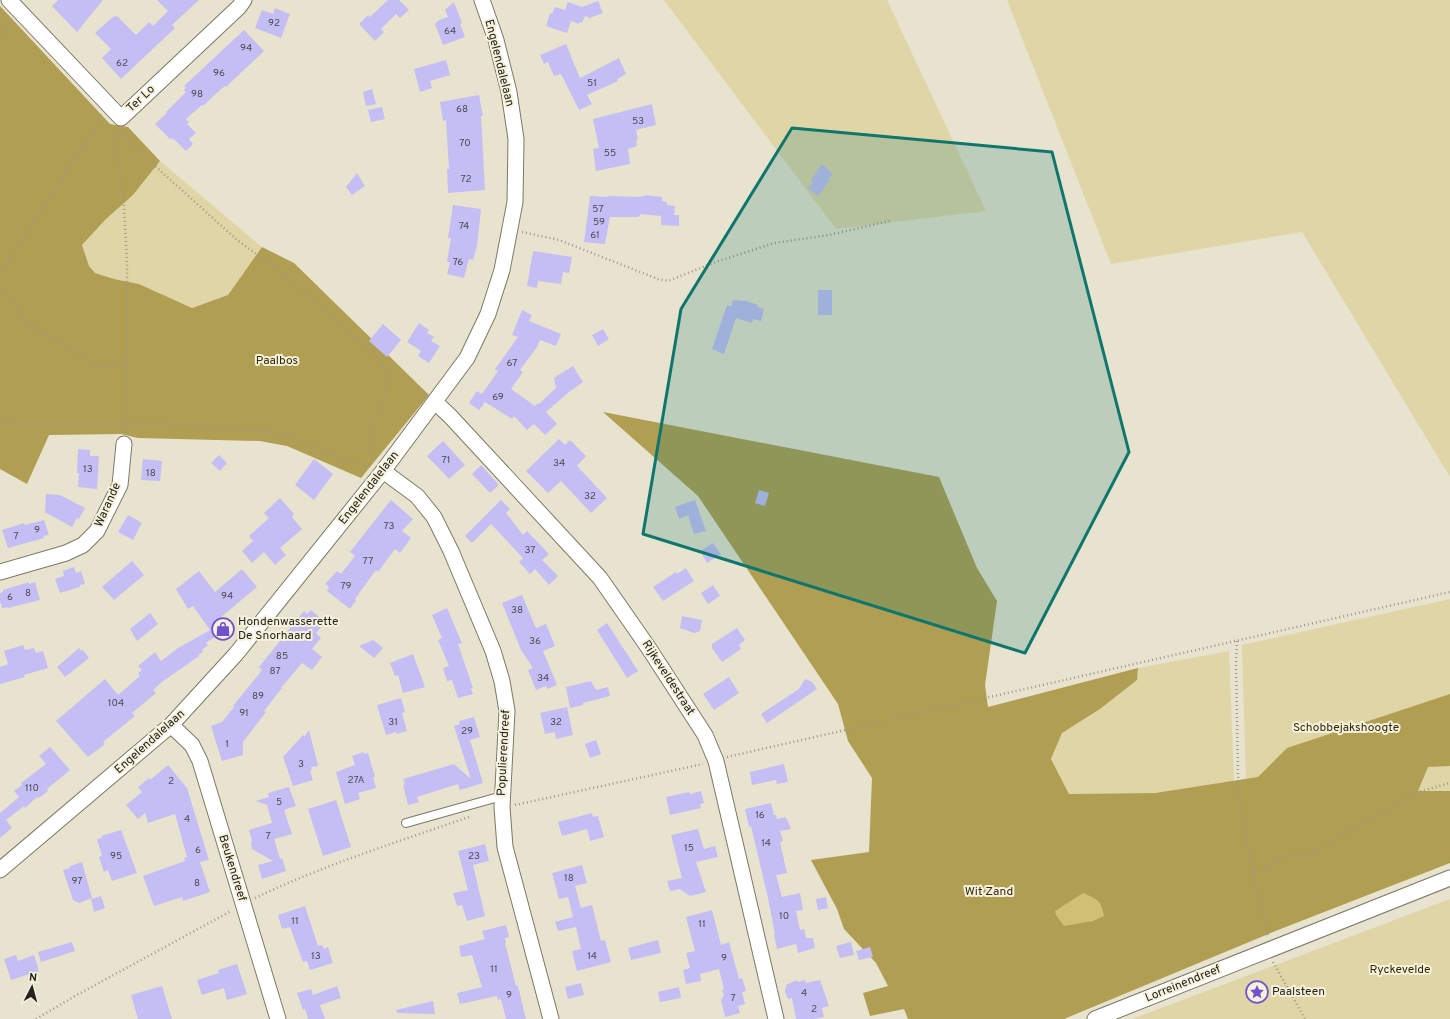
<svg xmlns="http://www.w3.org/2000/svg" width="1450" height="1019" font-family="Overpass,sans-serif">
	<rect width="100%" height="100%" fill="#e8e3cf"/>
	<!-- green -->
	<path fill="#e0d5a7" d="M664,0H887L986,211L836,229Z
		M1007,0H1450V477L1302,232L1111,264Z
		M160,161L262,247L228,295L191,308L139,284L114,279L95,273L89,266L82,245L106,219L133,195Z
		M1450,599V863L1247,820L1242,645Z
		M1229,651L1234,781L1155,793L1069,794L1051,759L1062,733L1100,709L1137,680L1138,668Z
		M1450,899V1019H1132Z"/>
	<!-- forest -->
	<path fill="#b09e53" d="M0,6L110,124L128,127L160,161L133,195L106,219L82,245L89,266L95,273L114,279L139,284L192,308L228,295L262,247L294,263L429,395L361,478L287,446L260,441L138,438L121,434L49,435L27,484L0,469Z
		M603,412L939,477L977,568L997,601L985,685L988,707L1138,668L1137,680L1100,709L1062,733L1051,759L1069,794L1155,793L1258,777L1287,748L1450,694V766L1428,767L1418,791H1450V863L1278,930L1064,1019H908L904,1009L870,1016L863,993L888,986L876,963L844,929L837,909L811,860L869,852L872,778L848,741L838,704L698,496Z"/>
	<!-- water -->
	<path fill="#d1bf74" d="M1083,893C1097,899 1101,900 1104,916L1093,921L1064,926L1056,915L1055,911Z"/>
	<!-- building -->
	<path fill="#c4bef5" d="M58,0H103L77,32L52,6Z
		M157,0H199L172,25L175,28L121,79L102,58L111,49L95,33L114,16L115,17L117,16L136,35L149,22L153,26L168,11Z
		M388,0H399L409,10L400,18L396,14L381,29L384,32L375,41L359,24L368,15L370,17Z
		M598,1L603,13L590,18L585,16L582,23L579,22V24L571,21L567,33L546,26L550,13L552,14L555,7L565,10L568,2L582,7Z
		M454,2L462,23L460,24L465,37L443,45L435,24L439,20L448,17L445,10Z
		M275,8L290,14L281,38L255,28L262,10L273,14Z
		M244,30L264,51L226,87L225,86L220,90L203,106L202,105L186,119L189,122L187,124L196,133L189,139L193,144L186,151L175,140H174L172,138L170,139L155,124L167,113L166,112L186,92L184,90L186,88L184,86Z
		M566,44L580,78L619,58L626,74L617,79L618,81L587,95L592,104L579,110L561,74L554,76L548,62L544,64L540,55Z
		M446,60L450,75L430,81L432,88L420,92L414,69Z
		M372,89L376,104L366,106L363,92Z
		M479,95L483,116H481L485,190L448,193L447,169H449L446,120L443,121L440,102Z
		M652,104L656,125L636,130L638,140L636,141L637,146L628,149L630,164L596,171L593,149L599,148L593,119Z
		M382,107L385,119L371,122L368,110Z
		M822,164L833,174L828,179L830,180L818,196L808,188L813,182L811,180Z
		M357,173L365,186L352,195L346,187Z
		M645,195L662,197V201L667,202V205L675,206L674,215H679V226L661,225V216L640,214L639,217H610L605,244L584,242L590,196L607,197L608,196L641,197V196H645Z
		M453,205L481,209L477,246L473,260L469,259L464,278L447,274L450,263L447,261L451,239L448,238Z
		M533,251L572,257L569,273L563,272L561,284L538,281L537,288L527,286Z
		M818,290H832V315H818Z
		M733,300L746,301L758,305L757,307L764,309L761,321L753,319L752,323L736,318L724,354L712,349L727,305L731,307Z
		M522,310L532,315L529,321L561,334L556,346L540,340L537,347L520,370L523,372L511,389L535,406L538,403L539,404L556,388L554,378L573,366L583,382L569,392L546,412L557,424L545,435L534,424L527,430L514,416L512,419L485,402L479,410L469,403L477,391L482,394L498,371L495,369L518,337L512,335Z
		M419,323L429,330L427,333L434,337L431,341L440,346L429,363L418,356L421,351L407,342Z
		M383,324L401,340L387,357L369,341Z
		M603,329L609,339L598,346L592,335Z
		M559,439L565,445L570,440L586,456L577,466L607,498L591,513L561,481L548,493L526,471Z
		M443,441L465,465L449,479L427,456Z
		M78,449L90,450V456H99L97,489L78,487L79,473H77Z
		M219,455L227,463L220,471L211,463Z
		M143,459L162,461L160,481L141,480Z
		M314,459L333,474L314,500L295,485Z
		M481,465L499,485L490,493L472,474Z
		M759,490L769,493L765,506L755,503Z
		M46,494L60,495L85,508L79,519L77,518L72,527L45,512Z
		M280,498L294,514L292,517L302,529L280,548L286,555L275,565L264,552L252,563L242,551L253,541L249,536L269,518L264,513Z
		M391,500L413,519L402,531L411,538L400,553L395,549L378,572L376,570L355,599L356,600L350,609L327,591L329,587L325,584L337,571L341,574L355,556L350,552Z
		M501,500L510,509L506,513L523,535L527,531L549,554L542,560L558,576L549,585L535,569L530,574L519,562L523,558L491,524L472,543L465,536Z
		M695,500L706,531L694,534L688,515L679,519L675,507Z
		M128,515L142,523L133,540L118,532Z
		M44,520L49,535L43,536L44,538L8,548L2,530L24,523L25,525Z
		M713,543L721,554L707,563L700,551Z
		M132,561L144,575L114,600L102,587Z
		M74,567L76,573L81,571L85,584L80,585V587L60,593L55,579L64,576L63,571Z
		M686,568L694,581L663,601L653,587L676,572L677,574Z
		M242,569L257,587L220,618L223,622H224L228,628L206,643L208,645L202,650L203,652L198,655L199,656L162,682L153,690L156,693L132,713L135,716L103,742L105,744L88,757L56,721L105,679L118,695L140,676L138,673L142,670L138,666L155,652L161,661L178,648L210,630L193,606L188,609L176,589L199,571L215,592Z
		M29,582V584L35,582L40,600L8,608L7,607L2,608L0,601V593L3,592V590Z
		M713,585L720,596L708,604L701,593Z
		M522,595L536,628L546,624L555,646L543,651L557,685L547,689L546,686L536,690L528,670L533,668L521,650L502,603Z
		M447,608L462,643L458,644L473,688H471L473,694L458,698L452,680L447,681L443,668L449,666L438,640L442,638L432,615Z
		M311,610L325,622L316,633L321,638L312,649L322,657L312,670L302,663L281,688H282L264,711L266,712L243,742V755L222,761L211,726L222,722L234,707L233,706L262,670L259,667L304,611L307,614Z
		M150,613L158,624L137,641L130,629Z
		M682,616L702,620L700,631L694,633L680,628Z
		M607,623L638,671L627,678L597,630Z
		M737,628L745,640L739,645L741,649L722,662L712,648V644Z
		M373,640L383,648L374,658L359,646Z
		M23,645L25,650L34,648L36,653L43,651L48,668L24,675L25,677L0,684V667L8,664L4,651Z
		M79,648L82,651L83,650L89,658L65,677L57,667Z
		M413,654L425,687L403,693L398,675L395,676L390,663Z
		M729,677L739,693L714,710L703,694Z
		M805,679L812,682L817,689L767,723L761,714L799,689Z
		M591,681L596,690L608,687L610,696L583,703V705L570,708L566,687Z
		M401,698L405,712L402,713L407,731L397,734L396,732L386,735L377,705Z
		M567,707L573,735L556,739L555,732L545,734L540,713Z
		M474,717L480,737L470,740L483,783L460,790L458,784L417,797L419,802L408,805L403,785L405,784L403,779L454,764L471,779L454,726L460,724L459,721Z
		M309,730L318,766L311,767L312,770L310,771L313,780L293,786L283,757L303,735L305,736Z
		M596,740L601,754L590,758L585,744Z
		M50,747L70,770L47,789L48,791L39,798L37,797L25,808L24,806L6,820L12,828L0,838V813L19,797L14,791L22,785L21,783L46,764L39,756Z
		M364,752V754L368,753L375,777H373L376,788L358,793L360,799L345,804L336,772L355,765L352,756Z
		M784,764L788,782L777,784L776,780L752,785L750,772Z
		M168,765L187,788L209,860L200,862L210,892L183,901L182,897L154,906L143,876L185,861L184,858L187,857L182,839L175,814L148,823L145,813L138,819L126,805L142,792L138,787L149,778L150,780Z
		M289,787L296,806L284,810L292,834L274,839L280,859L282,858L286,871L262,879L258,865L273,861L252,849L251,844L252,841L249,830L272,823L267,805L256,801L269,797L268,793Z
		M701,791L704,803L700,804L701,808L670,815L666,797L689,792L690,794Z
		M336,800L351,847L323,856L308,809Z
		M771,803L774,815H776L777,819L786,817L791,829L780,831L783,841L780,842L787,873L776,875L782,897L800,893L803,910L796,911L800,930L804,929L806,938H813L815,948L798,953L796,944L777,949L774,935H775L768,898L751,826L749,827L745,809Z
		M592,813L593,817L598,816L604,837L590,841L587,829L562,836L558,822Z
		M698,829L704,849L715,846L718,857L696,862L706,892L690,896L680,889L670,891L667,881L682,878L671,835Z
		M121,830L137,873L112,881L108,870L104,872L99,857L102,856L97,839L102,838L101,836Z
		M485,844L489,861L473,865L485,916L467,921L462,905L457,906L453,893L468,890L458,851Z
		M82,862L92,898L79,903L73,900L63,870L70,868V866Z
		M582,865L587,883L575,886L581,908L592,905L601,941L605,940L611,962L577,971L572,951L581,949L576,927L558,931L555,922L573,917L568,897L559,899L552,873Z
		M101,896L105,908L94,912L91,899Z
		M826,897L828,908L818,910L816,899Z
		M305,906L318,946L322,945L324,949L328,947L333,963L310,970L307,961L303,962L290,927L282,929L278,915Z
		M712,910L721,945L729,942L739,979L742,978L746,991L742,992L745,1004L738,1006L740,1013L725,1017L721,1000L724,995L722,990L724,989L719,969L700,974L701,981L686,984L683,970L690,968L686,953L695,951L686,917Z
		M506,925L509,937L505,938L506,943H505L516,986H518L526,1019H506L501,999L498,1000L497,996L460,1004L457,993L482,987L472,955L461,957L459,946L485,939L482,931Z
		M658,940L661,953L631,960L628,948Z
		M72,942L75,951L41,962L38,952Z
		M851,942L854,955L840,958L836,946Z
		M870,947L873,957L859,960L856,951Z
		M16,955L18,961L34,955L39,971L11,980L4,959Z
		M237,964L247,994L227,1000L224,988L202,995L197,980L219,973L218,970Z
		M797,980V982L805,980L806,983L820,980L829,1006L822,1008L824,1017L814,1019H796L792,998L788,999L785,992L786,985Z
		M581,983L584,995L568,999L565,987Z
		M162,986L172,1019H138L131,995Z
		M337,986L341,998L320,1005L325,1019H308L305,1009L303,1010L297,993L311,989L313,995Z
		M679,987L681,998L660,1002L658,992Z
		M433,1001L435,1014L397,1013L396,1010Z"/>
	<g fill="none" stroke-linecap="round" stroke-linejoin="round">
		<!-- lane casing -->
		<g stroke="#7d7866" stroke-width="10">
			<path id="lane" d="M406,823L502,796"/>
		</g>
		<!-- street casing -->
		<g stroke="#7d7866" stroke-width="17">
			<path id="street" d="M9,0L121,118L239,7L244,0
				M435,402L450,416L600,578L648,647L705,735L716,761L776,1019
				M383,471L417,496L434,517L451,551L493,651L502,681L507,711L502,807L505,847L551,1019
				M0,572L66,553L83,545L97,531L120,485L124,444
				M171,725L192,745L200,761L278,1019
				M0,870L171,725L236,654L383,471L467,358L488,314L502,270L515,202L516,139L509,92L496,40L482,0
				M1095,1019L1450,878"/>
		</g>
		<!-- path -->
		<path stroke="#9d998a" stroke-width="2.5" stroke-dasharray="1 3" stroke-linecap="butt" d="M0,36L11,20
			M120,130L116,145L123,190L127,262V364L125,432
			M122,132L129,141L154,165L236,239L286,276L378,358C383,367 387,377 386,387C384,414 358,435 376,460
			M522,232L559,240L658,279L668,281L713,263L774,243L829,235L890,221
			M0,274L91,134L101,114
			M0,291L19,308L26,322L100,367L127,364
			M0,422L20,424H125L156,423L281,433L338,457L369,466
			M1237,641L1236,663L1238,775L1241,810L1253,873L1268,937
			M727,757L1450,592
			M515,805L703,764
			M1253,873L1261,871L1289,855L1311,853L1418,792L1450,783
			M255,898C324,865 397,842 469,817
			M1273,962L1305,1019
			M36,1019L75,996L231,911"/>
		<!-- lane -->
		<use href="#lane" stroke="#fff" stroke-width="8"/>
		<!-- street -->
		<use href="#street" stroke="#fff" stroke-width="15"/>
	</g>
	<!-- marked area -->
	<path fill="#0f766e" fill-opacity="0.2" stroke="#0f766e" stroke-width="3" stroke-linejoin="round" d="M792,128L1052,152L1129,452L1025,653L643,534L681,309Z"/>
	<!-- icons -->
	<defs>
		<g id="shop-ring" transform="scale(1.15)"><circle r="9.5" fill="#f6f1dc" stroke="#7052cc" stroke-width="1.5"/><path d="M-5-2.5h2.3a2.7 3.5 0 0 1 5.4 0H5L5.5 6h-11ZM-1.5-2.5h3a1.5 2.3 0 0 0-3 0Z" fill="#7052cc"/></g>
		<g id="sight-ring" transform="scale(1.15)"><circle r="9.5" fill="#f6f1dc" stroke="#7052cc" stroke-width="1.5"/><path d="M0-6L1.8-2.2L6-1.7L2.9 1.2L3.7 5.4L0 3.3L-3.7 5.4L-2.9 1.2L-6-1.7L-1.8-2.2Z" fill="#7052cc"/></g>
	</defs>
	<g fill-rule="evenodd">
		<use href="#shop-ring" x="223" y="629"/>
		<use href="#sight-ring" x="1257" y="992"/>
	</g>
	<g text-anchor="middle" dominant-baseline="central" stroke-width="4" stroke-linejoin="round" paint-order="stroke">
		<!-- number labels -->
		<g font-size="10" fill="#4d4a52">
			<text x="274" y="23">92</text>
			<text x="450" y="31">64</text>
			<text x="246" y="48">94</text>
			<text x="122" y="63">62</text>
			<text x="219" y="73">96</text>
			<text x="592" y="83">51</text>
			<text x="197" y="94">98</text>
			<text x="462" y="109">68</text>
			<text x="638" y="121">53</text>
			<text x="465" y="143">70</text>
			<text x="610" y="153">55</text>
			<text x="466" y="179">72</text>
			<text x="598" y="209">57</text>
			<text x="599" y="222">59</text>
			<text x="464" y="226">74</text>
			<text x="595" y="235">61</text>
			<text x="458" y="262">76</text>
			<text x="512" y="363">67</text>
			<text x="498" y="397">69</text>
			<text x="446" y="460">71</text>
			<text x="559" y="463">34</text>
			<text x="88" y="469">13</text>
			<text x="151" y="473">18</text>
			<text x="590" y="496">32</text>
			<text x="389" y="526">73</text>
			<text x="37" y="530">9</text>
			<text x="16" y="536">7</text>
			<text x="530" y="550">37</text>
			<text x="368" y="561">77</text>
			<text x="346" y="586">79</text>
			<text x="28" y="593">8</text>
			<text x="227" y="596">94</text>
			<text x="10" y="597">6</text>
			<text x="517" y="610">38</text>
			<text x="535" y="641">36</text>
			<text x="282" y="656">85</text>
			<text x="275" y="671">87</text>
			<text x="543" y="678">34</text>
			<text x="258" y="696">89</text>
			<text x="116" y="703">104</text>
			<text x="244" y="713">91</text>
			<text x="393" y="722">31</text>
			<text x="556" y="722">32</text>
			<text x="467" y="731">29</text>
			<text x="227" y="744">1</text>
			<text x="301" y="764">3</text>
			<text x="356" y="780">27A</text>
			<text x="171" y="781">2</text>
			<text x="32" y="788">110</text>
			<text x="279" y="802">5</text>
			<text x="760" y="815">16</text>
			<text x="187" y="819">4</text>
			<text x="268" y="836">7</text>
			<text x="766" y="843">14</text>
			<text x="689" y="848">15</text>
			<text x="198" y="850">6</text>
			<text x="116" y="856">95</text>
			<text x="474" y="856">23</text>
			<text x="569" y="878">18</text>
			<text x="77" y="881">97</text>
			<text x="197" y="883">8</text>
			<text x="784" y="916">10</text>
			<text x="295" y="921">11</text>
			<text x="702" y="924">11</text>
			<text x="316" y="956">13</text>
			<text x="592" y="956">14</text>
			<text x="724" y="958">9</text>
			<text x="494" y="969">11</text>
			<text x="804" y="993">4</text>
			<text x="509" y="995">9</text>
			<text x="733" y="998">7</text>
			<text x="814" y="1009">2</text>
		</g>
		<!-- street labels -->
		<g font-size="12" fill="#25231b" stroke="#f6f1dc">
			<text transform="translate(499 63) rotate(76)">Engelendalelaan</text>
			<text transform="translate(141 99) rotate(-43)">Ter Lo</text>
			<text transform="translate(369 488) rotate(-52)">Engelendalelaan</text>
			<text transform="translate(108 505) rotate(-66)">Warande</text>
			<text transform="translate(668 678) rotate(57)">Rijkeveldestraat</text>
			<text transform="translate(150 742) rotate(-42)">Engelendalelaan</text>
			<text transform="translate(504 753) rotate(-87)">Populierendreef</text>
			<text transform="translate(232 868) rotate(73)">Beukendreef</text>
			<text transform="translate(1183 984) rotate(-22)">Lorreinendreef</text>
		</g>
		<!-- park labels -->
		<g font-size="12" fill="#312907" stroke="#f6f1dc">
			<text x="277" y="361">Paalbos</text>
			<text x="1346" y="728">Schobbejakshoogte</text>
			<text x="989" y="892">Wit Zand</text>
			<text x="1400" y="970">Ryckevelde</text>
		</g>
		<!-- poi labels -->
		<g font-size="12" fill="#25231b" stroke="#f6f1dc" text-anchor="start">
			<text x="238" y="622">Hondenwasserette<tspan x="238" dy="14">De Snorhaard</tspan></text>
			<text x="1272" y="992">Paalsteen</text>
		</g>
	</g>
	<!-- north arrow -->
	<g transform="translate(32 987) rotate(6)" stroke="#f6f1dc" stroke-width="3" paint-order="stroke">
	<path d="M0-3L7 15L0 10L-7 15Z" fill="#25231b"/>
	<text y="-6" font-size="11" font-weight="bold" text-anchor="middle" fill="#25231b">N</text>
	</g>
</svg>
